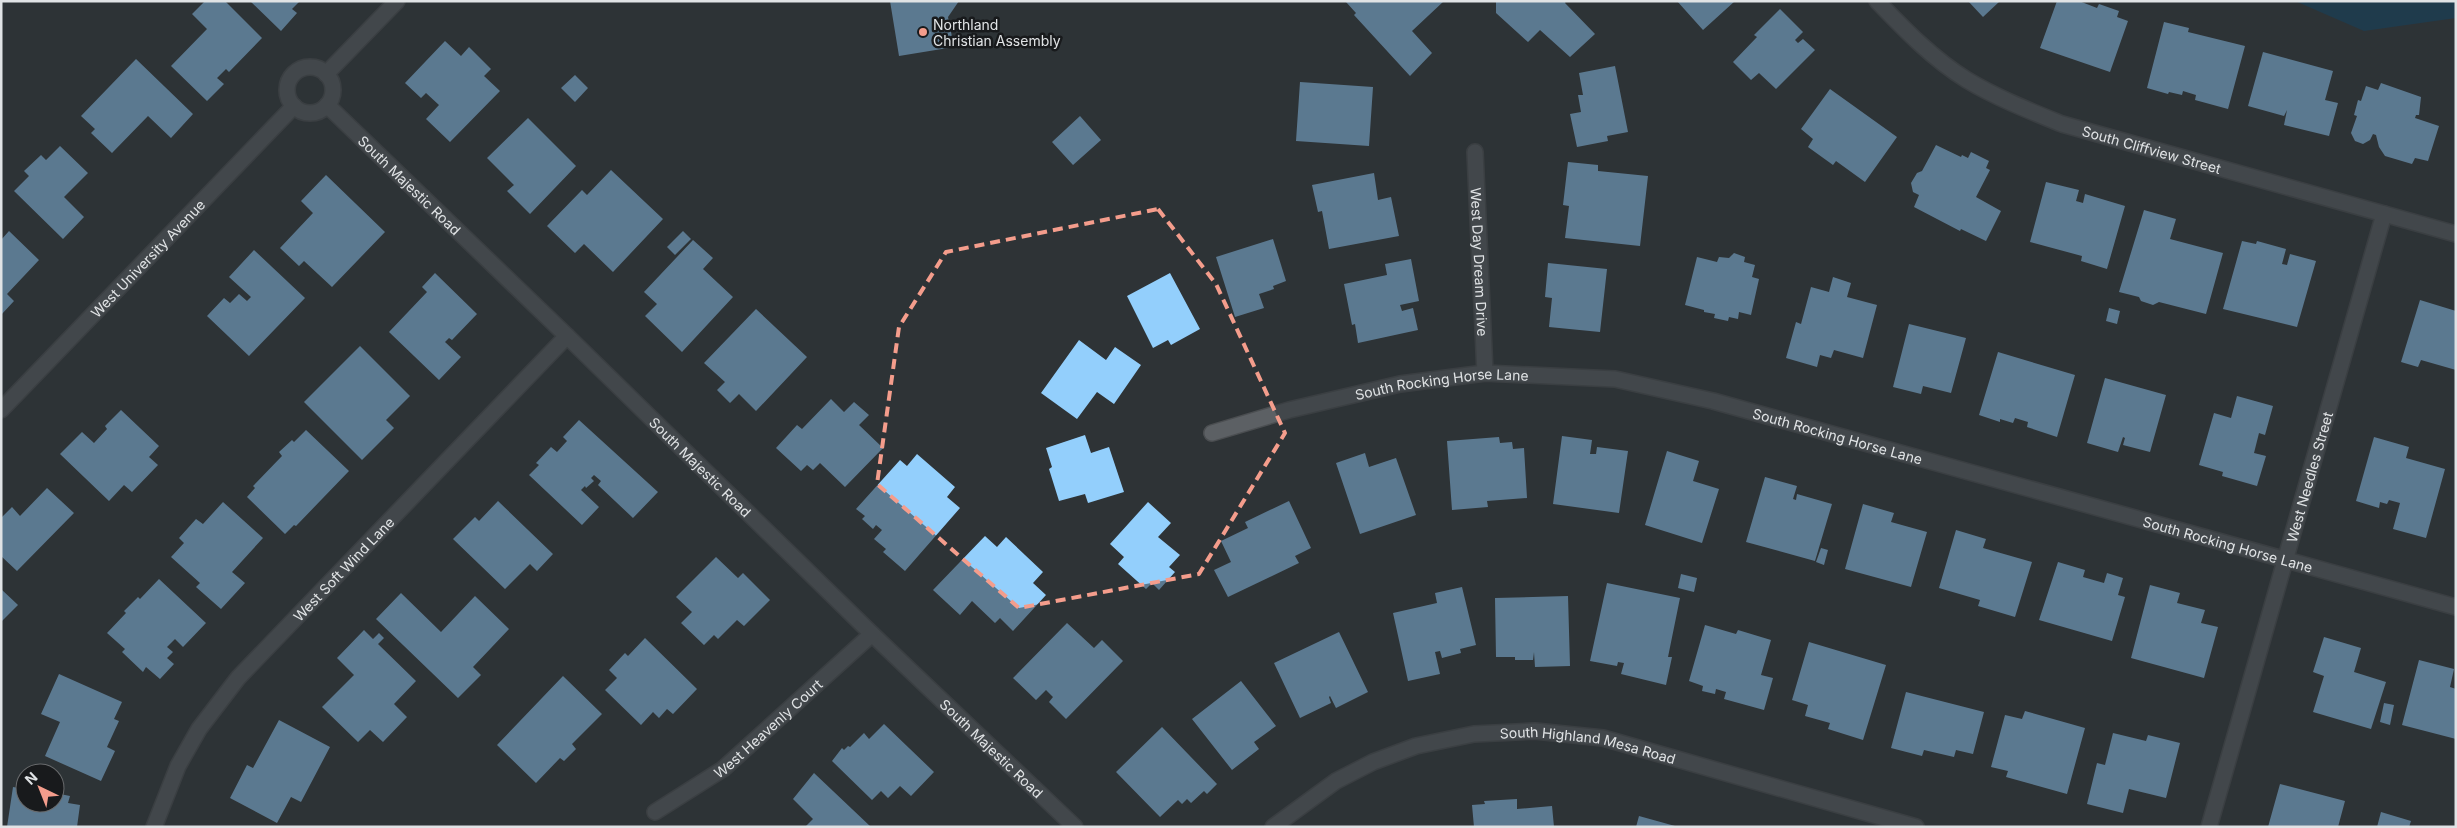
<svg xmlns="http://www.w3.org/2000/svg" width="2457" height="828" font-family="Inter,sans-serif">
	<rect width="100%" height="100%" fill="#2e3336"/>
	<!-- green -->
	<path fill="#0f4566" d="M2295,1H2456V18L2364,31Z"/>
	<!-- building -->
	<path fill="#93cffc" d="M205,1H225L262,38L229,72L226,69L217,78L224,84L207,101L171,66L207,29L192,14Z
		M250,1H300L292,9L297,13L281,31Z
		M890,1H959L948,17L954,47L899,56Z
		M1347,1H1444L1412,31L1432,53L1410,76L1354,15L1356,13L1346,2Z
		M1496,1H1566L1565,3L1595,34L1570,57L1540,30L1528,42L1496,13Z
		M1677,1H1735L1703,30Z
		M1968,1H2000L1983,17Z
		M2057,1H2079L2097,8L2099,4L2119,11L2117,17L2128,21L2110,72L2040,48Z
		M1780,9L1803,32L1795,40L1798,43L1803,39L1815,50L1776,89L1759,73L1751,80L1733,62L1757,37L1754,35Z
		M2164,22L2189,28L2188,32L2245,46L2228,109L2195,100L2196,95L2183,91L2182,95L2169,92L2168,94L2147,88Z
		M445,41L461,56L469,47L491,69L484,76L500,91L450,142L426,119L439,105L426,93L421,98L405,83Z
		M2263,52L2333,71L2325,100L2338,103L2329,136L2284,125L2287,110L2284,116L2248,106Z
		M136,59L193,114L171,138L148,116L112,153L91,133L95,129L81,116Z
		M1615,66L1628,132L1607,136L1608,141L1577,147L1570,114L1581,112L1578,95H1583L1579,73Z
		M575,75L588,88L575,102L561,88Z
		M1300,82L1373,87L1369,146L1296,141Z
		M2381,83L2421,97L2419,115H2416L2415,118L2439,126L2428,161L2415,158L2412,164L2385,156L2379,147L2376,135L2373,134L2370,140L2363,144L2355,141L2351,133L2357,116L2354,115L2358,100L2361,101L2366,86L2378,90Z
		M1830,89L1897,137L1865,182L1836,161L1833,165L1808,147L1813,139L1801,129Z
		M1080,116L1101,140L1073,165L1052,142Z
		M528,118L576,166L530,214L507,191L514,185L487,158Z
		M1936,145L1961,157L1962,155L1968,158L1971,152L1989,161L1986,168L1990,170L1976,197L2001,211L1986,241L1961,229L1960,231L1914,207L1919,195L1913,192L1911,183L1917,173L1922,171Z
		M60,146L88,173L64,197L84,217L63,239L14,191L29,176L24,171L41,155L46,160Z
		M1568,162L1598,165V171L1648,176L1640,246L1565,238L1569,206L1563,205Z
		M611,170L663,219L613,272L584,244L575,253L547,226L582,190L587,195Z
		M1374,173L1378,200L1391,197L1399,236L1329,249L1322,211L1318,212L1312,185Z
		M326,175L385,232L332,287L304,261L299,266L280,248L313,213L301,201Z
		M2046,182L2079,190L2076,201L2083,203L2085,194L2125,206L2107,269L2081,261L2082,256L2030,242Z
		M2144,210L2176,219L2170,239L2223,253L2206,314L2159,302L2153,305L2141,301L2139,297L2119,292Z
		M9,231L39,260L7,294L14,301L1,315V240Z
		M683,231L691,239L675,255L667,247Z
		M1273,239L1286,281L1273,286L1274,289L1259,294L1264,308L1235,317L1216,257Z
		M693,240L713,258L703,269L733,297L682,352L645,316L657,304L644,292Z
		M2242,241L2256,244L2257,241L2286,249L2282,264L2287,265L2290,254L2316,261L2297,327L2223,309Z
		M254,250L305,298L249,356L207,316L224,298L230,303L239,294L247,301L251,297L229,277Z
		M1734,253L1745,257L1744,262L1755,265L1752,277L1759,279L1751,315L1739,312L1738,319L1729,317L1728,321L1714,318L1715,314L1704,312V310L1685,305L1697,257L1717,262L1719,257L1729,258Z
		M1411,259L1419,301L1400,305L1402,311L1413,308L1418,330L1358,343L1355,324L1352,325L1344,284L1387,275L1385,264Z
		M1548,263L1607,269L1600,332L1549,327L1552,298L1545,297Z
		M435,273L477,314L452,340L449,338L445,342L461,357L439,380L389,332L427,292L422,287Z
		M1170,273L1200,329L1171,345L1168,340L1153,348L1127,296Z
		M1833,277L1851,283L1847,297L1877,305L1863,358L1834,350L1831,358L1820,355L1817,367L1786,358L1796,322L1801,324L1811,287L1829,292Z
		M2420,300L2456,311V370L2421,360L2418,367L2401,362Z
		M2109,308L2120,311L2117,324L2106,321Z
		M756,309L807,357L756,411L739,394L730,403L717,390L725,382L704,363Z
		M1909,324L1966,338L1951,393L1923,386L1921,394L1893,387Z
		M1079,340L1106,360L1115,347L1141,365L1114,404L1097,392L1077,419L1041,393Z
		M360,346L410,396L386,420L394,428L362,460L304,402Z
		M1998,352L2075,375L2057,437L2027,427L2028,422L2015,418L2013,423L2000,419V422L1979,415Z
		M2105,378L2166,395L2150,452L2123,445L2125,438L2123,437L2118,452L2087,443Z
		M2237,396L2273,406L2265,435L2259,433L2254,453L2266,456L2257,486L2222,476L2223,472L2199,465L2214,413L2231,418Z
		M831,399L844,412L854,402L869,415L859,425L883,448L845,487L820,463L813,470L807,465L801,471L776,448L797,425L802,429Z
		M121,410L159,446L149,457L158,465L132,492L124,485L109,501L60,454L82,432L94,443L107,429L105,426Z
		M579,420L658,492L633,518L598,485L601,481L594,475L591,478L594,481L586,488L585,486L581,490L599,507L582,525L529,475L539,465L536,463L551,447L557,452L567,441L563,437Z
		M306,430L349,471L296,526L294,525L285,534L247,497L255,488L253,486L282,456L279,452L292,440L294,442Z
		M1085,435L1091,453L1109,447L1124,492L1088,503L1085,494L1059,501L1049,469L1052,467L1046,448Z
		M1562,436L1592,440L1590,454H1596L1597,447L1628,451L1619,513L1553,504Z
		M1499,437L1500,443L1512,442L1513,449L1524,448L1527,498L1487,501L1488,507L1452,510L1447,441Z
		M2374,437L2409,447L2406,458L2445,469L2426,538L2393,529L2400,503L2389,500L2387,504L2380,502L2379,508L2356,501Z
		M1667,451L1699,461L1693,481L1719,489L1702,543L1645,525Z
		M1365,453L1369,467L1396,458L1416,515L1360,534L1336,463Z
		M917,454L955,487L947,497L960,508L905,571L883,552L886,549L874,539L882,530L876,525L873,529L862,519L865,516L856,509L900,460L907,466Z
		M1765,477L1797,486L1793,499L1796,500L1797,494L1832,504L1815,561L1746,542Z
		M47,488L74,513L17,571L1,556V518L12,507L20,516Z
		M498,501L553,554L537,571L530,564L505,589L453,539L475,517L479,521Z
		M1289,501L1311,548L1295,556L1299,563L1228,597L1214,570L1231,562L1221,541L1248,528L1245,522Z
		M223,502L263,538L232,572L245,583L221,609L196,587L200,583L171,557L184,543L179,538L196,519L203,524Z
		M1148,502L1171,523L1158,537L1180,555L1169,567L1175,572L1159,590L1152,583L1146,589L1118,564L1124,557L1110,544Z
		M1863,504L1894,513L1891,522L1927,532L1911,587L1845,569Z
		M1956,530L1986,539L1983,548L2032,562L2015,617L1978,606L1980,600L1939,588Z
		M985,536L997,547L1006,537L1043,572L1033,583L1046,595L1013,631L1000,618L995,623L972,601L960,615L933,590Z
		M1821,548L1828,550L1824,565L1816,562Z
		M716,557L738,578L743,573L770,600L744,626L737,620L718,639L714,635L704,645L681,623L692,612L676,597Z
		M2058,562L2085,570L2083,577L2104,583L2107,573L2123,578L2118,595L2125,597L2112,641L2039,620Z
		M1681,574L1697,578L1694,592L1678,588Z
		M159,579L206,623L183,647L175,639L167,647L173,652L167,658L174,664L160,679L146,667L143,672L122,652L125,649L107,633L126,613L124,611L138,597L140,599Z
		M1607,583L1680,598L1668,657H1672L1666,685L1621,674L1624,663L1618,662L1617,666L1590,661Z
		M2150,585L2180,593L2177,603L2205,610L2201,623L2218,627L2204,678L2131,658Z
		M1462,587L1476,645L1460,649L1461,653L1442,658L1440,651L1435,652L1440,674L1408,681L1393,613L1437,603L1435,593Z
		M1,589L18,605L1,622Z
		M401,593L441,632L475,596L509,629L473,667L481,675L458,698L376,619Z
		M1568,596L1570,666L1535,667L1534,652L1533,660H1515V657H1496L1495,598Z
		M1067,623L1094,648L1102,640L1123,661L1066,719L1049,702L1053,697L1046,690L1036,700L1013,678Z
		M1705,625L1736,634L1738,630L1771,640L1761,675L1773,678L1764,710L1724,699L1726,692L1716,689L1715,694L1702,691L1703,686L1689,681Z
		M364,630L373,639L379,633L384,638L378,644L416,681L394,704L407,717L383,742L370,730L358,742L322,707L354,675L337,658Z
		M1339,632L1368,692L1336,708L1330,696L1329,697L1331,703L1300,718L1274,663Z
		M2324,637L2361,648L2354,672L2386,682L2371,729L2313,712L2324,676L2313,672Z
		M645,638L697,689L673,714L667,709L659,718L653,712L641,725L605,690L617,678L609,670L625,653L628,656Z
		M1809,642L1886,665L1863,740L1828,729L1830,723L1805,716L1808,705L1792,700Z
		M2419,660L2454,669L2450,687L2456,689V739L2402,725Z
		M59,674L122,702L114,719L119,721L107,747L115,751L101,781L45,756L60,722L41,714Z
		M563,676L602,714L572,744L576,749L564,761L560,758L536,783L497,745Z
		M1241,681L1276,726L1254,742L1259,749L1232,770L1192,719Z
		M1906,692L1984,712L1973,754L1956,750L1954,757L1924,750L1922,756L1891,748Z
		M2384,703L2394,705L2390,725L2380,722Z
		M2025,711L2085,728L2067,794L2006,777L2008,771L1991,767L2005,715L2022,719Z
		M279,720L330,747L301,802L291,797L277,823L230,798L247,765L253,768Z
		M884,724L934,772L911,796L900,786L888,798L881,791L872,800L832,761L842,748L844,750L848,746L850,747L864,733L869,739Z
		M1162,727L1217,784L1207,794L1204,791L1191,803L1187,799L1182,804L1178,800L1160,817L1116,772Z
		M2113,733L2146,741L2148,735L2180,743L2166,798L2129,789L2123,813L2087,804L2097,763L2105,765Z
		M814,773L871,827H805L813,819L793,799Z
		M2280,784L2345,801L2338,827H2268Z
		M13,787L25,789V803H55V793L70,796L68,803L80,805L77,827H7Z
		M1517,799V809L1552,806L1554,827H1474L1472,805L1485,804L1484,801Z
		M2381,812L2411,821L2409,827H2377Z
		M1639,816L1675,826V827H1636Z"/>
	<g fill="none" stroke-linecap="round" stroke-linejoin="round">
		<!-- minor casing -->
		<g stroke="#4b4e51" stroke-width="18">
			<g id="minor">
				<path id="s1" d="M1877,1C1905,30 1933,59 1967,80C1997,98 2030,111 2062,124L2456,234"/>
				<path id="s2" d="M327,105L567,336L872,634L1075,827"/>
				<path id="s3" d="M1475,152L1485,373"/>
				<path id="s4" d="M1212,433L1289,410L1400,384L1485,373L1615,379L1713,401L2456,607"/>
				<path id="s5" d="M655,812L723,769L872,634"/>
				<path id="s6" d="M154,827L178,766L199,729L238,678L567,336"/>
				<path id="s7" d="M1273,827L1336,781L1373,762L1416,746L1474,734L1535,731L1603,738L1916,827"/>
				<path id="s8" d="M2209,827L2384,214"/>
			</g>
		</g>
		<!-- tertiary casing -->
		<g stroke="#4b4e51" stroke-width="18">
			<g id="tertiary">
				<circle cx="310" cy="90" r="23"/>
				<path d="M326,74L397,1"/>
				<path id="s9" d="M1,410L294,106"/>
			</g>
		</g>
		<!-- minor -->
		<use href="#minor" stroke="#5c6064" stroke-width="15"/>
		<!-- tertiary -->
		<use href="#tertiary" stroke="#5c6064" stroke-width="15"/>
	</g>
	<!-- marked area -->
	<path d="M0 0H2457V828H0ZM1158,209L1216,284L1285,433L1199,574L1019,608L877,484L899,327L946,252Z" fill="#2e3336" fill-opacity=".55" fill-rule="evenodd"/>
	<path fill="none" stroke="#f49d8c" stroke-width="4" stroke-dasharray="10 6" stroke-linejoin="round" d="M1158,209L1216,284L1285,433L1199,574L1019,608L877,484L899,327L946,252Z"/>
	<!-- markers -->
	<circle fill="#f49d8c" stroke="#181a1c" stroke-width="2" cx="923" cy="32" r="5"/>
	<g text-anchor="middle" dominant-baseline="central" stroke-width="5" stroke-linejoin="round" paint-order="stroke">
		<!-- poi labels -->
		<g font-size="14" fill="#e0e3e5" stroke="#181a1c" text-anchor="start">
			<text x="933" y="24">Northland<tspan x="933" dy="16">Christian Assembly</tspan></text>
		</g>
		<!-- street labels -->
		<g font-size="14" fill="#e0e3e5" stroke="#181a1c">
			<text stroke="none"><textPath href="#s1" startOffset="318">South Cliffview Street</textPath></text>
			<text stroke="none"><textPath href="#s2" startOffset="115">South Majestic Road</textPath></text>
			<text stroke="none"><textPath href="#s9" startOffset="211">West University Avenue</textPath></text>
			<text stroke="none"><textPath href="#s3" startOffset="110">West Day Dream Drive</textPath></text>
			<text stroke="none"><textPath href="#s4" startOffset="236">South Rocking Horse Lane</textPath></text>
			<text stroke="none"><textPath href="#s4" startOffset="640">South Rocking Horse Lane</textPath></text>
			<text stroke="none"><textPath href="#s2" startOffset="520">South Majestic Road</textPath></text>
			<text stroke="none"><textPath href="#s8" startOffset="364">West Needles Street</textPath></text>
			<text stroke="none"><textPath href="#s4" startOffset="1045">South Rocking Horse Lane</textPath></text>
			<text stroke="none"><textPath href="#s6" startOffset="324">West Soft Wind Lane</textPath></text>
			<text stroke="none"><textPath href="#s5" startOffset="141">West Heavenly Court</textPath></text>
			<text stroke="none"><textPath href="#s7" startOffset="340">South Highland Mesa Road</textPath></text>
			<text stroke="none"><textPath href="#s2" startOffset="925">South Majestic Road</textPath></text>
		</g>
	</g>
	<!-- border -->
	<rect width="2457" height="828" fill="none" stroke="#e0e3e5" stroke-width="5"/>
	<!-- north arrow -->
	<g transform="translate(40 788) rotate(317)"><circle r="24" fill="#181a1c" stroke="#686a6c"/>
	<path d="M0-4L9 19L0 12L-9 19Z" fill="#f49d8c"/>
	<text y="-8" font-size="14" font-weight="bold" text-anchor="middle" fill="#e0e3e5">N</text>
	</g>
</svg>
